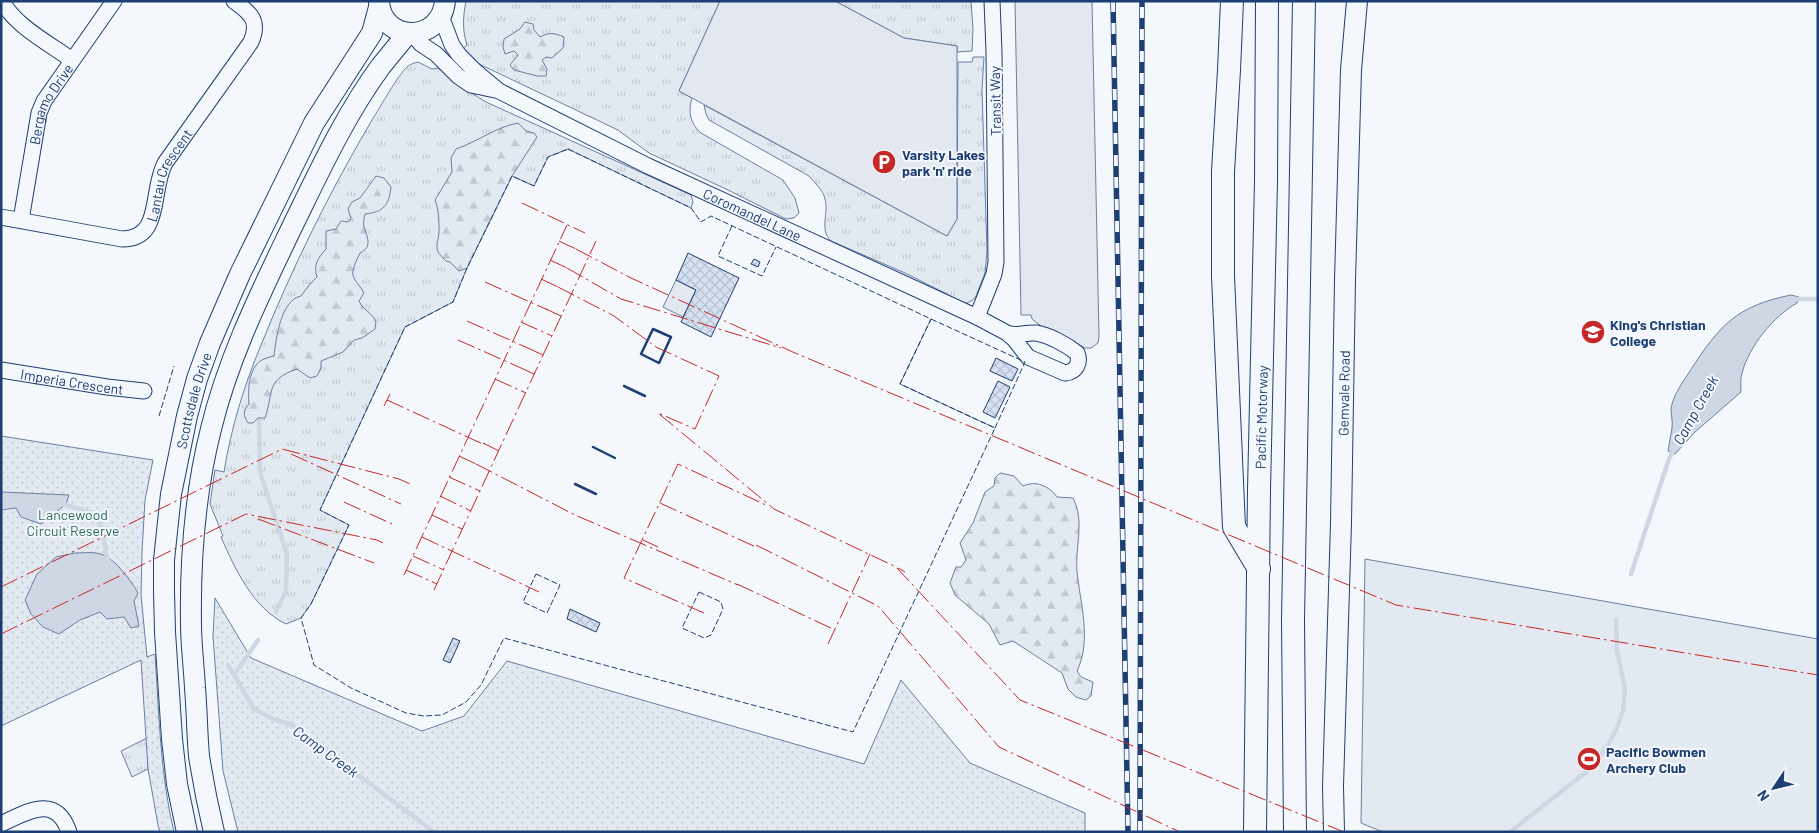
<svg xmlns="http://www.w3.org/2000/svg" width="1819" height="833" font-family="Barlow,sans-serif">
	<defs>
		<pattern id="grass-tufts" width="24" height="20" patternUnits="userSpaceOnUse" patternTransform="scale(1.25)"><rect width="24" height="20" fill="#e3e9f0"/><path d="M3 7l-1-3M5 7V3M7 7l1-3M15 17l-1-3M17 17v-4M19 17l1-3" fill="none" stroke="#c2c9d1"/></pattern>
		<pattern id="forest-firs" width="22" height="20" patternUnits="userSpaceOnUse" patternTransform="scale(1.25)"><rect width="22" height="20" fill="#e3e9f0"/><path d="M5 1l3.5 6h-7zM16 11l3.5 6h-7z" fill="#c2c9d1"/></pattern>
		<pattern id="park-dots" width="8" height="8" patternUnits="userSpaceOnUse" patternTransform="scale(1.25)"><rect width="8" height="8" fill="#e3e9f0"/><path d="M2 2h.1M6 6h.1" fill="none" stroke="#c2c9d1" stroke-width="1.8" stroke-linecap="round"/></pattern>
		<pattern id="building-cross-hatch" width="8" height="8" patternUnits="userSpaceOnUse" patternTransform="scale(1.25)"><rect width="8" height="8" fill="#d5e0f0"/><path d="M0 0l8 8M0 8l8-8" fill="none" stroke="#b6c1d1"/></pattern>
	</defs>
	<rect width="100%" height="100%" fill="#f4f7fb"/>
	<!-- grass -->
	<path fill="url(#grass-tufts)" stroke="#687fa3" d="M466,1H720L679,91L692,98C688,112 690,123 701,133L783,180L795,198L799,213L794,218L786,219L728,190L649,153L618,130L479,64L462,49L467,45C462,30 463,17 466,1Z
		M835,1H971L973,29L972,51L957,52V46L904,38Z
		M973,57H984L982,90L987,251L985,273L976,296L973,300L967,303L959,302L945,293L905,273L831,241C819,230 829,213 825,199C823,190 815,183 809,176L709,120L706,114L704,105L947,236L957,219L958,62H972Z
		M418,62L432,69L439,68L452,81L486,102L691,195L693,202L691,208L568,149L548,157L534,186L512,176L467,268L453,302L405,327L320,510L349,525L311,604L301,618L286,624C253,608 235,569 221,537L223,536L210,504L215,470L224,472C231,428 244,386 261,345C292,268 330,191 372,120C381,106 397,76 408,66C411,64 414,63 418,62Z
		M147,738L148,769L132,777L121,751Z"/>
	<!-- forest -->
	<path fill="url(#forest-firs)" stroke="#687fa3" d="M525,22L533,24L534,30L540,37C549,32 555,33 564,37L563,48L552,58L546,57L542,60L547,69L546,76H537L514,70L510,65L518,55L514,51L505,54L503,47L504,39L520,29Z
		M518,123L526,131L534,133L537,137L512,176L467,268L459,271L450,262L446,261C444,259 440,255 438,252C435,244 439,239 439,232C439,220 439,210 435,200L452,172L451,158L456,149C477,142 496,127 518,123Z
		M376,176L384,178L391,187C389,206 383,212 365,214C364,218 363,223 364,227C367,237 373,247 360,253C357,260 350,271 354,278C356,283 361,287 364,293L359,301C363,310 371,312 376,321L375,329L362,338L354,340L343,352L321,361V368L317,376L310,378L297,369C265,380 274,392 265,418H258L253,423H248C243,415 243,411 249,404C248,391 248,368 262,360C266,358 270,357 274,356C276,338 281,300 301,296L310,284L317,277C313,265 318,258 326,249V231L336,229L341,221L348,222L351,219L348,209L352,202L360,198Z
		M1000,473L1014,476L1023,486C1036,480 1049,486 1057,497L1073,498C1085,521 1075,546 1077,571C1080,603 1092,640 1077,671L1081,677L1093,682L1091,696L1086,700L1076,697L1068,689L1062,673L1013,641L1000,645L989,624L955,595L950,583L956,567H961L966,560L960,543L973,523L985,492L994,486L995,478Z"/>
	<!-- park -->
	<path fill="url(#park-dots)" stroke="#687fa3" d="M1,436L153,460L145,500L142,552L141,595L147,657L155,654C159,713 160,774 174,832H160L158,825L148,769L141,660L1,726Z
		M215,598L251,658L422,731L464,716L507,661L864,764L901,680L970,763L1085,813V832H238L223,771L213,636Z"/>
	<!-- pitch -->
	<path fill="#e3e9f0" stroke="#687fa3" d="M1365,559L1818,639V832H1383L1361,823Z"/>
	<!-- parking -->
	<path fill="#e3e8f0" stroke="#687fa3" d="M720,1H835L904,38L957,46V219L947,236L679,91Z
		M1015,1H1092L1099,336L1098,343L1091,348H1085L1046,330L1032,319L1031,315H1021Z
		M676,280L696,290L683,317L663,307Z"/>
	<!-- water -->
	<path fill="#cfd7e4" stroke="#687fa3" d="M1791,295L1799,297L1797,303C1774,316 1749,346 1742,373C1740,379 1741,386 1741,392L1695,432L1675,454L1668,451C1669,443 1671,436 1672,428C1673,422 1671,415 1671,409C1673,395 1683,382 1690,371C1719,326 1736,306 1791,295Z
		M1,492L69,495L66,504L41,524L21,517L16,508L1,510Z
		M75,553C82,553 89,552 96,553C113,555 130,579 138,593L134,601L139,626L131,628L124,617L107,619L100,612L80,620L59,634L43,627L31,614L25,600L37,574L56,557Z"/>
	<g fill="none" stroke-linecap="round" stroke-linejoin="round">
		<!-- stream -->
		<path stroke="#cfd7e4" stroke-width="4.5" d="M1794,299H1818
			M259,422L260,472L287,554L286,591L276,612
			M62,504L90,512L101,526L107,557L109,562
			M1631,574L1669,459L1674,449
			M228,665L254,709L273,719L292,725L434,832
			M234,675L258,640
			M1510,832L1591,768L1608,745L1616,730L1623,711L1625,689L1617,650L1616,620"/>
	</g>
	<!-- building -->
	<path fill="url(#building-cross-hatch)" stroke="#1d3f73" d="M688,253L739,278L711,337L681,322L696,290L676,280Z
		M754,259L760,262L758,267L751,264Z
		M996,358L1018,369L1012,381L990,371Z
		M998,381L1010,387L995,418L983,412Z
		M570,609L600,623L596,632L567,619Z
		M453,638L460,641L450,663L443,660Z"/>
	<g fill="none" stroke-linecap="round" stroke-linejoin="round">
		<!-- minor casing -->
		<g stroke="#1d3f73" stroke-width="17">
			<g id="minor">
				<path d="M2,1C15,26 50,44 72,60"/>
				<path id="s1" d="M441,16L452,45L459,55L475,71L499,91L648,166L977,317L1007,333L1014,339L1028,357L1065,373C1076,372 1081,363 1077,353C1067,345 1049,335 1036,333C1025,332 1019,337 1007,333"/>
				<path d="M411,33L421,44L436,54L458,76L471,85L495,90"/>
				<path id="s2" d="M1,217L122,239C163,239 150,191 165,163L251,42C260,21 251,13 234,1"/>
				<path id="s3" d="M21,220L39,113L44,101L114,1"/>
				<path d="M977,317L994,274L996,262L994,52L992,1"/>
				<path id="s4" d="M1,370L107,387L144,391"/>
				<path d="M1,824C27,812 56,793 69,832"/>
			</g>
		</g>
		<!-- major casing -->
		<g stroke="#1d3f73" stroke-width="22">
			<g id="major">
				<path d="M379,1C381,43 441,44 445,1"/>
				<path id="s5" d="M187,832L177,784L172,739L165,632L164,591V560L171,494L187,416L197,379L210,343L240,274L314,123L372,33L379,7"/>
				<path d="M214,832C208,807 203,782 199,756C197,734 197,711 195,688C194,667 191,645 191,624C190,559 195,492 211,429C228,358 261,292 292,227C319,172 345,115 381,66C390,55 399,44 408,33"/>
				<path id="s6" d="M1334,832L1333,786L1341,523L1345,280L1351,70L1357,1"/>
			</g>
		</g>
		<!-- highway casing -->
		<g stroke="#1d3f73" stroke-width="24">
			<g id="highway">
				<path d="M1232,1L1229,70L1223,172V276L1234,527L1259,569"/>
				<path id="s7" d="M1255,832L1259,490L1266,181L1267,1"/>
				<path d="M1295,832L1293,621L1304,1"/>
			</g>
		</g>
		<!-- minor -->
		<use href="#minor" stroke="#f4f7fb" stroke-width="15"/>
		<!-- major -->
		<use href="#major" stroke="#f4f7fb" stroke-width="20"/>
		<!-- highway -->
		<use href="#highway" stroke="#f4f7fb" stroke-width="22"/>
		<!-- rail casing -->
		<g stroke="#1d3f73" stroke-width="5.5">
			<path id="rail" d="M1113,1L1128,832
				M1140,832L1142,1"/>
		</g>
		<!-- rail -->
		<use href="#rail" stroke="#f4f7fb" stroke-width="4" stroke-dasharray="11" stroke-linecap="butt"/>
		<!-- fence -->
		<path stroke="#1d3f73" stroke-width="1" stroke-dasharray="6 2.5" stroke-linecap="butt" d="M568,149L691,208L701,222L711,216L931,319L900,384L995,428L853,732L504,638L481,685L466,702L442,715L424,716L406,713L351,688L314,665L301,618L311,604L349,525L320,510L405,327L453,302L467,268L512,176L534,186L548,157Z
			M732,226L718,256L762,276L776,247
			M931,319L1025,362L995,428L900,384Z
			M159,416L174,366
			M536,574L560,585L547,613L523,602Z
			M699,592L721,602L723,609L711,635L704,638L682,628Z"/>
		<!-- wall -->
		<path stroke="#1d3f73" stroke-width="2.5" d="M653,329L671,337L659,363L641,354Z
			M624,386L645,396
			M593,447L615,458
			M575,484L596,494"/>
		<!-- power -->
		<path stroke="#c62828" stroke-width="1" stroke-dasharray="18 4 2.5 4" stroke-linecap="butt" d="M522,203L585,233
			M559,241L576,249
			M576,249L631,278L795,353L1396,605L1818,675
			M550,260L567,268
			M567,268L621,299L781,348
			M541,279L558,287
			M485,282L548,310
			M558,287L614,316L656,347L719,376L695,429L658,413L774,509L896,567L1020,700L1344,832
			M546,309L561,316
			M467,321L530,349
			M521,322L552,336
			M458,340L521,368
			M530,349L543,355
			M521,368L534,374
			M495,379L526,393
			M387,400L485,445
			M384,406L390,394
			M483,443L499,451
			M291,454L401,504
			M459,456L476,464
			M476,464L575,515L738,585
			M449,477L480,491
			M440,496L471,511
			M344,502L392,524
			M660,503L758,548
			M432,515L462,529
			M258,519L374,563
			M422,537L539,592
			M643,540L658,547
			M756,545L878,606L999,747L1180,832
			M413,556L444,570
			M898,568L905,572
			M406,570L437,584
			M404,575L567,225
			M737,584L835,630
			M1,587L282,449L399,479L410,484
			M434,590L596,241
			M704,613L624,578L678,464L768,506
			M1,634L246,514L377,540L383,543
			M828,644L870,554"/>
	</g>
	<!-- icons -->
	<defs>
		<g id="parking-disc" transform="scale(1.25)"><circle r="9.5" fill="#c62828" stroke="#f4f7fb"/><path d="M-3.5-5.5H1a3.5 3.5 0 0 1 0 7H-1V5.5H-3.5ZM-1-3.4V-.6H.8a1.4 1.4 0 0 0 0-2.8Z" fill="#fff"/></g>
		<g id="school-disc" transform="scale(1.25)"><circle r="9.5" fill="#c62828" stroke="#f4f7fb"/><path d="M0-5L7-2L0 1L-7-2ZM-4 1L0 2.5L4 1V4Q0 6-4 4Z" fill="#fff"/></g>
		<g id="stadium-disc" transform="scale(1.25)"><circle r="9.5" fill="#c62828" stroke="#f4f7fb"/><path d="M0-5a6.5 5 0 1 0 0 10a6.5 5 0 1 0 0-10ZM-3.5-1.8h7v3.6h-7Z" fill="#fff"/></g>
	</defs>
	<g fill-rule="evenodd">
		<use href="#parking-disc" x="884" y="162"/>
		<use href="#school-disc" x="1593" y="332"/>
		<use href="#stadium-disc" x="1589" y="759"/>
	</g>
	<g text-anchor="middle" dominant-baseline="central" stroke-width="4" stroke-linejoin="round" paint-order="stroke">
		<!-- street labels -->
		<g font-size="14" fill="#1d3f73" stroke="#f4f7fb">
			<text transform="translate(995 101) rotate(-91)">Transit Way</text>
			<text stroke="none"><textPath href="#s3" startOffset="121">Bergamo Drive</textPath></text>
			<text stroke="none"><textPath href="#s2" startOffset="209">Lantau Crescent</textPath></text>
			<text stroke="none"><textPath href="#s1" startOffset="379">Coromandel Lane</textPath></text>
			<text stroke="none"><textPath href="#s4" startOffset="72">Imperia Crescent</textPath></text>
			<text stroke="none"><textPath href="#s6" startOffset="439">Gemvale Road</textPath></text>
			<text stroke="none"><textPath href="#s5" startOffset="436">Scottsdale Drive</textPath></text>
			<text stroke="none"><textPath href="#s7" startOffset="415">Pacific Motorway</textPath></text>
		</g>
		<!-- poi labels -->
		<g font-size="14" font-weight="bold" fill="#1d3f73" stroke="#f4f7fb" text-anchor="start">
			<text x="902" y="154">Varsity Lakes<tspan x="902" dy="16">park 'n' ride</tspan></text>
			<text x="1610" y="324">King's Christian<tspan x="1610" dy="16">College</tspan></text>
			<text x="1606" y="751">Pacific Bowmen<tspan x="1606" dy="16">Archery Club</tspan></text>
		</g>
		<!-- park labels -->
		<g font-size="14" fill="#2c6c60" stroke="#f4f7fb">
			<text x="73" y="514">Lancewood<tspan x="73" dy="16">Circuit Reserve</tspan></text>
		</g>
		<!-- water labels -->
		<g font-size="15" font-style="italic" fill="#1d3f73" stroke="#f4f7fb">
			<text transform="translate(1695 410) rotate(-61)">Camp Creek</text>
			<text transform="translate(326 751) rotate(36)">Camp Creek</text>
		</g>
	</g>
	<!-- border -->
	<rect width="1819" height="833" fill="none" stroke="#1d3f73" stroke-width="5"/>
	<!-- north arrow -->
	<g transform="translate(1774 788) rotate(235)" stroke="#f4f7fb" stroke-width="4" paint-order="stroke">
	<path d="M0-4L9 19L0 12L-9 19Z" fill="#1d3f73"/>
	<text y="-8" font-size="14" font-weight="bold" text-anchor="middle" fill="#1d3f73">N</text>
	</g>
</svg>
